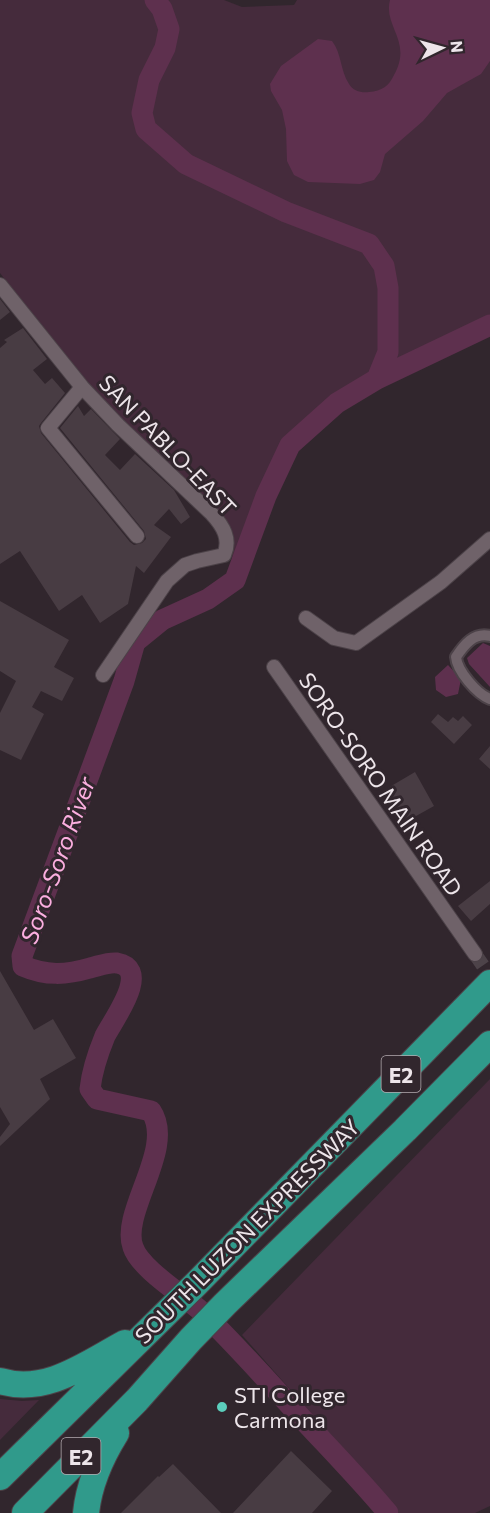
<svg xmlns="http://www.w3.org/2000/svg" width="490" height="1513" font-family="Commissioner,sans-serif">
	<rect width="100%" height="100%" fill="#31262d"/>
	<!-- green -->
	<path fill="#452b3c" d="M0,0H224L242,7L294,5L297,0H490V325L377,379L337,403L290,445L266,496L235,580L231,545L85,384L0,273Z
		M490,1079V1506L475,1513H399L242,1335Z
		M0,1399L22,1401L39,1400L0,1440Z"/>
	<!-- water -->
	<path fill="#5e304e" d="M390,0H490V61L481,74L447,93L423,121L385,154L380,172L374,180L360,184L308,182L294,175L287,161L286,129L282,110L271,91L270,84L281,66L318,39L332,41C342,54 340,70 349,84C353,91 361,93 369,92C382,91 389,86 394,75C413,41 383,27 390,0Z
		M483,643L490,646V687L469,664L467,658Z
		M448,665L461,679L458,694L446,697L436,690L435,677Z"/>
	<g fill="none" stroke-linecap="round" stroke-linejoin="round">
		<!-- river -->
		<path stroke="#5e304e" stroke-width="21" d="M155,0L162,9L169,29L165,48L149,80L142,113L146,129L186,164L286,212L369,244L384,266L388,288V352L377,379
			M388,1513C363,1483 335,1454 308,1425C273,1387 239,1348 202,1312C185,1296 140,1269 133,1247C120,1212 176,1148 151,1111L97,1099L90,1089C92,1070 98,1053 105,1036C113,1020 152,969 117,963C108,962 99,966 90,968C66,975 46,976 23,966L22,956L124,681L135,642L162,620L208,599L235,580L266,496L290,445L337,403L377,379L490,325"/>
	</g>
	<!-- building -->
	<path fill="#483c43" d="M0,299L10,312L0,320Z
		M23,328L47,359L33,370L45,384L52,378L65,393L41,423L39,426L41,433L130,542L134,545L142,543L146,539L144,531L60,428L78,406L84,416L91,409L120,439L105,455L120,470L135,454L174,490L190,517L181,524L169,509L154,525L171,537L144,573L136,566L128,604L100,623L82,595L59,611L20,551L0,564V348L7,342L4,340Z
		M0,601L69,640L54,667L74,678L62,701L41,691L32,707L44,714L21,760L0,750V713L16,681L0,671Z
		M438,714L448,722L453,717L458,721L463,716L472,725L454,744L431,722Z
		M490,746V769L479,759Z
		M415,772L434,806L400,825L381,792Z
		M490,881V904L471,921L458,906Z
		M0,971L34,1030L53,1019L76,1058L40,1079L50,1099L0,1146V1137L10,1124L0,1107Z
		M291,1451L332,1491L312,1513H233Z
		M173,1464L221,1513H121L158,1476L159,1477Z"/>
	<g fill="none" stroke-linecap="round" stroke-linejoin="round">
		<!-- minor-tunnel -->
		<path stroke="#4d4349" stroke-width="14" stroke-dasharray="14 7" stroke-linecap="butt" d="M475,954L490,976"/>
		<!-- pedestrian casing -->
		<g stroke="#4c4248" stroke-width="14">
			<path id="pedestrian" d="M490,636C474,632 464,645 456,657C457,671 477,694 490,699"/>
		</g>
		<!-- minor casing -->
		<g stroke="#4c4248" stroke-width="16">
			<path id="minor" d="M0,285L82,387L118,425L212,514C223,526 231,539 224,555L197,561L185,565L167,581L103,675
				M82,387L48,428L137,536
				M306,618L334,638L356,643L441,582L490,539
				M274,667L475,954"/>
		</g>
		<!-- motorway casing -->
		<g stroke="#4c4248" stroke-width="28">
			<path id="motorway" d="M0,1381C46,1395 86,1364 125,1343
				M0,1477L197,1283L490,983
				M25,1513L137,1400L191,1339L225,1304L405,1130L490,1044
				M86,1513C89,1484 101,1457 116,1433"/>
		</g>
		<!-- pedestrian -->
		<use href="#pedestrian" stroke="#6f6269" stroke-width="10"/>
		<!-- minor -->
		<use href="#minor" stroke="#6f6269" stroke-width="14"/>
		<!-- motorway -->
		<use href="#motorway" stroke="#309a8b" stroke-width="26"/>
	</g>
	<!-- markers -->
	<circle fill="#5bcebc" stroke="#31262d" stroke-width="2" cx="222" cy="1407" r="6"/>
	<g text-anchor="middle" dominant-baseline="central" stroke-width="6" stroke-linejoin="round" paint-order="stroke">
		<!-- shield labels -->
		<g fill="#31262d" stroke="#b5acb1" stroke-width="1.5">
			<rect x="381.5" y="1056" width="39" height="36" rx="4.5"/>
			<rect x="61.5" y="1438" width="39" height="36" rx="4.5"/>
		</g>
		<g font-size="21" font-weight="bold" fill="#ede5ea">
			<text x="401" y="1074">E2</text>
			<text x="81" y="1456">E2</text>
		</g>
		<!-- street labels -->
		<g font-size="22" fill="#ede5ea" stroke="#31262d">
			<text transform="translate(168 445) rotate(46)">SAN PABLO-EAST</text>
			<text transform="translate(381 784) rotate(55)">SORO-SORO MAIN ROAD</text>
			<text transform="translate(247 1231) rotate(-45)">SOUTH LUZON EXPRESSWAY</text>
		</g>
		<!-- poi labels -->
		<g font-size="22" fill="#ede5ea" stroke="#31262d" text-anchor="start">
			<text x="234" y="1394">STI College<tspan x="234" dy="25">Carmona</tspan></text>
		</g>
		<!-- water labels -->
		<g font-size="24" font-style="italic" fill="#fbaedf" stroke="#31262d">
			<text transform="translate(57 860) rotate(-70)">Soro-Soro River</text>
		</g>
	</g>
	<!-- north arrow -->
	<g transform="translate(442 48) rotate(85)" stroke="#31262d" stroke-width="4.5" paint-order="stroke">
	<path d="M0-4.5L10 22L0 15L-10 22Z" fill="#ede5ea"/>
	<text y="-9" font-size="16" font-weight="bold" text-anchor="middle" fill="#ede5ea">N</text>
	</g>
</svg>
